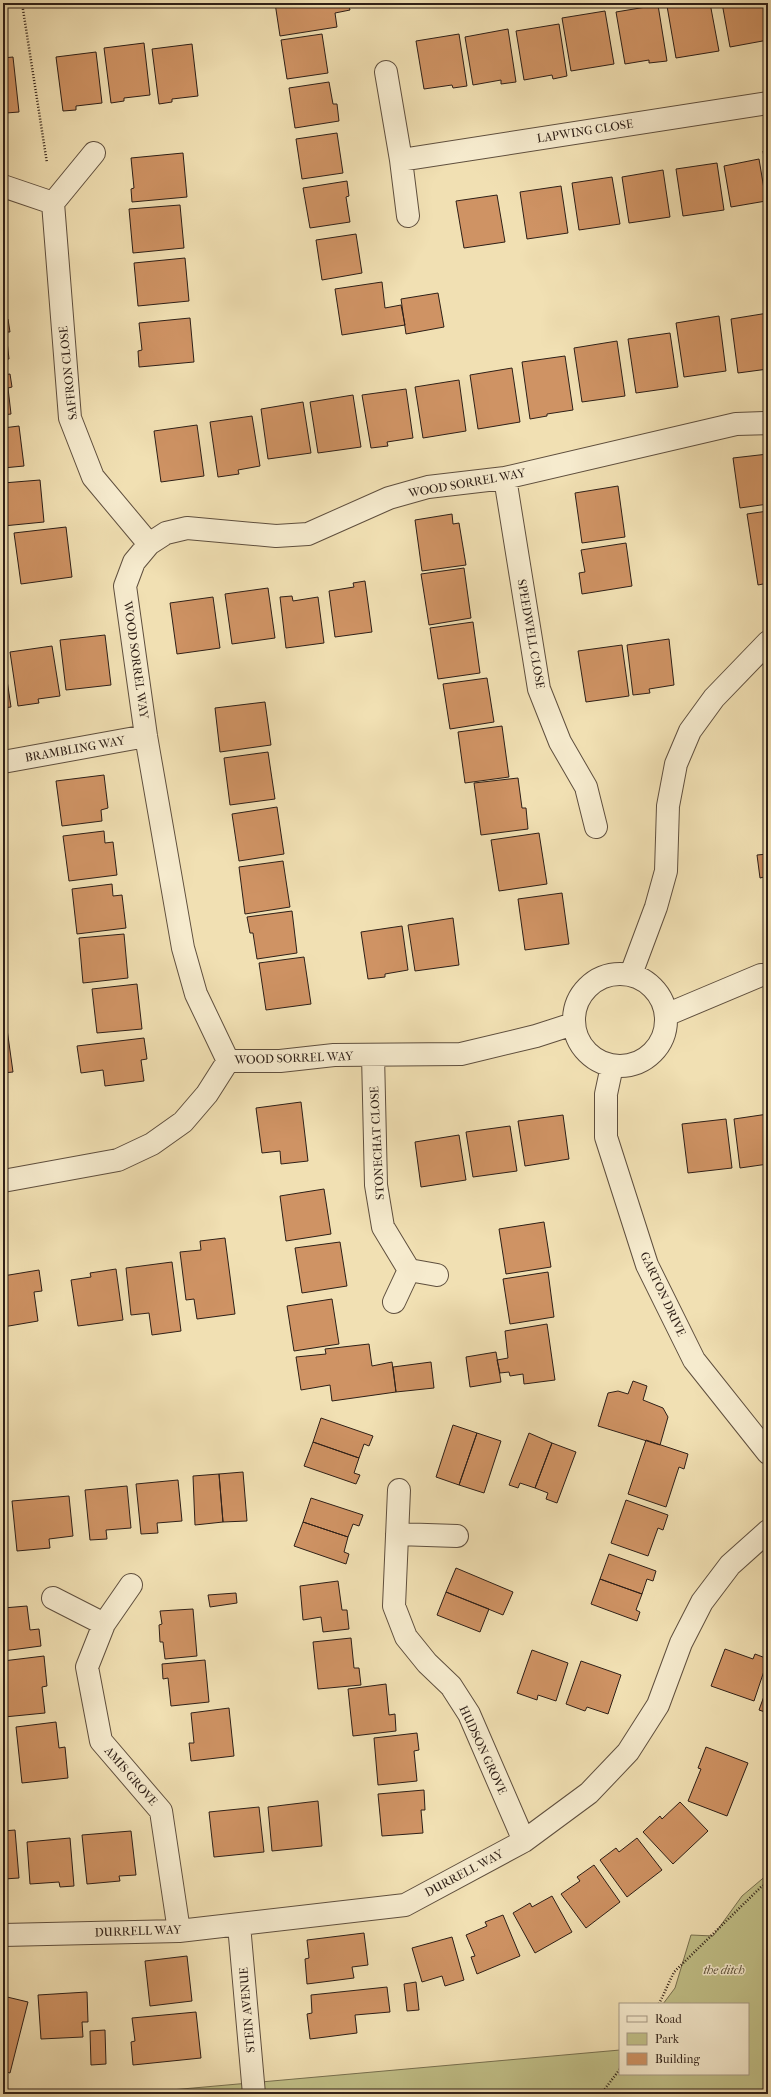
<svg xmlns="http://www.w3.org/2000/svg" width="771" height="2097" font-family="'IM FELL French Canon',serif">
	<rect width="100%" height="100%" fill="#f1e0b3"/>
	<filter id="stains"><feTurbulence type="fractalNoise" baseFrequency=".005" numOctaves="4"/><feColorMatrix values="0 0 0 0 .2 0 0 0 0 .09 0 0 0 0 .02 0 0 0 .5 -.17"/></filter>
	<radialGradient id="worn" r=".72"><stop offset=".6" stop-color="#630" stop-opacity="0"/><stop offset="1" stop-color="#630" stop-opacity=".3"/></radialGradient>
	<!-- green -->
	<path fill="#c1c088" stroke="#787050" d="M768,1874V2094H126L620,2050V2074H748V2004H663L675,1988L691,1935L713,1936L742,1896Z"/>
	<!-- building -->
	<path fill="#cf9364" stroke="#2e1f17" d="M275,3H348L350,10L335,13L337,27L280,36Z
		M682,3H710L719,51L676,58L667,6Z
		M722,3H766L768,40L730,47Z
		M658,5L667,61L649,63V60L625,64L616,12Z
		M605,11L614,64L571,71L562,18Z
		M559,24L567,76L553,79L552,75L524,80L516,31Z
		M508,29L516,82L501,84V80L473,85L465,37Z
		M322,34L328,73L287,79L281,40Z
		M459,34L467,86L453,88L452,85L424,89L416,41Z
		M144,43L150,95L124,98V101L111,103L104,48Z
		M192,44L198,96L172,99V102L159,104L152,49Z
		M96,52L102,103L76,106V110L63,111L56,57Z
		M13,57L19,112L6,113V110H3V58Z
		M329,82L333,104H337L339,121L295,128L289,88Z
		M337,133L343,173L302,179L296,139Z
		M763,151H768V184Z
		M183,153L187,197L132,202L131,189L134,188L131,158Z
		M759,159L766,201L731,207L724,166Z
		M717,163L724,210L683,216L676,169Z
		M663,170L670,217L629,223L622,177Z
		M612,177L620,224L579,230L572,183Z
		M347,181L349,196L346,197L350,222L310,228L303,188Z
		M561,186L568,233L527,239L520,192Z
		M497,195L505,242L464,248L456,201Z
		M180,205L184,248L133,253L129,209Z
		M356,234L362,273L322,280L316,240Z
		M185,258L189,301L138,306L134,263Z
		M382,282L385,308L401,305L405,325L342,335L335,289Z
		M438,293L444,327L406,334L401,299Z
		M768,313V369L738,373L731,319Z
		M719,316L726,371L684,377L676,323Z
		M190,318L194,362L139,367L138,351L142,350L139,323Z
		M3,319H8L10,332H6L9,359H3Z
		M670,333L678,387L636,393L628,339Z
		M617,341L625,396L582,402L574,348Z
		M565,356L573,410L547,414V416L530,419L522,362Z
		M512,368L520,422L478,429L470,375Z
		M10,374L12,387L8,388L11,414L3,415V375Z
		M459,380L466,431L423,438L415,387Z
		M406,389L413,438L387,442L388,446L371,448L362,395Z
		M353,395L361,447L318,453L310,402Z
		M303,402L311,453L268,459L261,409Z
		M252,416L260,466L238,470L239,474L218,477L210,422Z
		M197,425L204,476L161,482L154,431Z
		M19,426L24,466L3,468V428Z
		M768,454V504L740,508L733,458Z
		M40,480L44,522L3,526V483Z
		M618,486L625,537L582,543L575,493Z
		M768,511V583L758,585L747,514Z
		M452,514L453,524L459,523L466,565L422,571L415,520Z
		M66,527L72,577L21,584L14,533Z
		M626,543L632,586L582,594L579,573L585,572L581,550Z
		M464,568L471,618L429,625L421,574Z
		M365,581L372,632L335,637L329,591L354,587L353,583Z
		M268,588L275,638L232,644L225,594Z
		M292,596L293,601L318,597L324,643L286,648L280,597Z
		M213,597L220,648L177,654L170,603Z
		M473,622L480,673L438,679L430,628Z
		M105,635L111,685L66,690L60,640Z
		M669,639L674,685L649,689L650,693L633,695L627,645Z
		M622,645L629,696L586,702L578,651Z
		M52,646L60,696L38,699L39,703L18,706L10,652Z
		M3,653L11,707L3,708Z
		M487,678L494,722L450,729L443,684Z
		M265,702L271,745L220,752L215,708Z
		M502,726L509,777L465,783L458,732Z
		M268,752L275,799L230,805L224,758Z
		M104,775L108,808L101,810L102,821L62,826L56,781Z
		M518,778L522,808H526L528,829L481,835L474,783Z
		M277,807L284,854L239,861L232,814Z
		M104,831L105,843L113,842L117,875L69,881L63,836Z
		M539,833L547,884L499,891L491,840Z
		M768,854V876L760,878L757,855Z
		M283,861L290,907L245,914L239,867Z
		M112,884L113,896L122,895L126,928L77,934L72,889Z
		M562,893L569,944L525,950L518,899Z
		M292,911L297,953L257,959L253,933H250L247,917Z
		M453,918L459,965L415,971L408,925Z
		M402,926L408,970L385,974V977L368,979L361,932Z
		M124,934L128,978L83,983L79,938Z
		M304,957L311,1004L266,1010L259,963Z
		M137,984L142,1029L97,1033L92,989Z
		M7,1029L13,1072L3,1073V1030Z
		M144,1038L147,1059L141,1060L144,1081L105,1086L103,1070L81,1073L77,1046Z
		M301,1102L308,1161L281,1164L280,1151L262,1153L256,1108Z
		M768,1114V1164L740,1168L734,1119Z
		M563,1115L569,1159L525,1166L518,1121Z
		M726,1119L732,1168L688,1173L682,1124Z
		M510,1126L517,1171L473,1177L466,1132Z
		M459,1135L466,1180L421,1187L415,1142Z
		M324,1189L331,1234L286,1241L280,1196Z
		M544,1222L551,1267L506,1274L499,1229Z
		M225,1238L235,1314L197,1319L194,1299L186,1300L180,1252L201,1250L200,1241Z
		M340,1242L347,1286L302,1293L295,1248Z
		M172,1262L181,1331L152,1335L149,1313L131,1315L126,1268Z
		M116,1269L123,1320L78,1326L71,1280L91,1277L90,1273Z
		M39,1270L42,1291L34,1292L38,1321L3,1327V1276Z
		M548,1272L554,1317L510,1324L503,1279Z
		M332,1299L339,1344L294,1351L287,1306Z
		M547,1324L555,1380L524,1384L523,1374L510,1376L509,1372L500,1373L497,1360L508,1358L505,1331Z
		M369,1344L372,1366L392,1362L396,1392L332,1401L330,1385L301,1390L296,1357L326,1354L325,1349Z
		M496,1352L501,1382L470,1387L466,1357Z
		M431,1362L434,1388L396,1392L393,1367Z
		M633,1381L647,1386L643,1400L663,1408L668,1417L660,1445L598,1426L608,1393L618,1391L628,1394Z
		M321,1418L373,1436L369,1446L364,1444L359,1458L313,1442Z
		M453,1425L477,1433L459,1485L436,1477Z
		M477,1433L501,1441L484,1493L459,1485Z
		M529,1433L552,1443L535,1488L520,1483L518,1488L509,1485Z
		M646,1440L688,1454L684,1469L679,1467L666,1507L628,1494Z
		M313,1442L359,1458L354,1473L360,1475L356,1484L304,1466Z
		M552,1443L576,1452L557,1503L546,1499L548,1493L535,1488Z
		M243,1472L247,1521L223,1522L219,1474Z
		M219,1474L223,1522L195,1525L193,1476Z
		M178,1480L182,1521L157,1523L158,1533L141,1534L136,1484Z
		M127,1486L131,1528L106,1530L107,1539L90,1540L85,1490Z
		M69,1496L73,1536L49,1539L50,1548L17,1551L12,1501Z
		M311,1498L363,1515L359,1526L353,1524L348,1537L303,1522Z
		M626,1500L668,1515L663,1530L658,1528L648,1556L611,1543Z
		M303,1522L348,1537L344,1552L349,1554L346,1564L294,1546Z
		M609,1554L656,1571L653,1581L647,1579L642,1594L600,1579Z
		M456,1568L513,1592L503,1615L446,1592Z
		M600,1579L642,1594L636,1610L640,1612L637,1621L591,1604Z
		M338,1581L342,1610H347L349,1629L323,1632L321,1617L303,1620L300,1586Z
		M446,1592L489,1609L480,1632L437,1615Z
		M236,1593L237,1603L210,1607L208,1595Z
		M27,1606L30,1630L39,1629L41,1646L3,1651V1608Z
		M193,1609L197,1656L165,1659L163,1642H160L159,1625L162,1624L160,1611Z
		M351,1638L354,1668H359L361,1685L318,1689L313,1642Z
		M725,1649L753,1659L755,1654L768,1659L754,1701L711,1686Z
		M532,1650L568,1663L556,1701L538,1695L537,1700L517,1693Z
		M44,1656L47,1686L42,1687L45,1713L4,1717L3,1661Z
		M205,1660L209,1702L171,1706L168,1678L163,1679L162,1664Z
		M581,1661L621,1675L608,1714L587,1707L585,1711L566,1704Z
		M386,1684L389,1715L395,1714L396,1731L353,1736L348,1689Z
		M768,1685V1713L759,1710Z
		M229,1708L234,1756L191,1761L189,1743H194L191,1713Z
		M56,1722L59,1748L65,1747L68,1778L22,1783L16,1727Z
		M417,1733L419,1750L414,1751L417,1781L378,1785L374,1738Z
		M706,1747L748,1763L727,1816L688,1801L701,1769L698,1768Z
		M424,1790L425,1810H421L423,1833L382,1836L378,1794Z
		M318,1801L322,1846L272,1851L268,1807Z
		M680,1802L708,1831L673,1864L643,1832L660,1816L662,1819Z
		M259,1807L264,1852L214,1857L209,1812Z
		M15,1830L19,1878L4,1879L3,1831Z
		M131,1831L136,1875L119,1876L120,1881L87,1884L82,1835Z
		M70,1838L74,1886L60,1887L59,1882L30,1884L27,1842Z
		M637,1838L662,1870L627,1897L600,1860L616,1848L619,1852Z
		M594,1865L620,1902L586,1928L561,1894L580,1881L577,1877Z
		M552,1896L572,1932L535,1953L513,1913L530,1903L532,1907Z
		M503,1915L520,1956L477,1974L471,1957L475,1956L466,1935L487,1926L485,1922Z
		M364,1933L368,1965L352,1967L354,1978L307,1984L305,1959L309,1958L307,1940Z
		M452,1937L464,1980L445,1986L442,1976L422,1982L412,1948Z
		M187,1956L192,2001L150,2006L145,1961Z
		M416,1982L419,2010L407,2011L404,1984Z
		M387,1987L390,2012L355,2015L357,2033L310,2039L307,2014L312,2013L311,1995Z
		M87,1992L88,2022H82L83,2037L41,2039L38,1995Z
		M3,1996L28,2002L10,2073L3,2071Z
		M196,2012L201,2058L133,2065L131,2042L135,2041L132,2018Z
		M105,2030L106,2064L91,2065L90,2031Z"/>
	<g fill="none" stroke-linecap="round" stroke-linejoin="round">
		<!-- minor casing -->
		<g stroke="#5f4f3e" stroke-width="24">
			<path id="minor" d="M386,72L401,160L408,216
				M401,160L768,103
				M3,186L53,203L94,153
				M53,203L70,418L93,477L149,544
				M505,478L539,689L560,742L586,787L596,827
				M3,762L146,736
				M574 1020a46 46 0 1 1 92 0a46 46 0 1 1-92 0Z
				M631,974L656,907L666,871L668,806L676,764L690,731L714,698L768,642
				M666,1015L761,975H768
				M373,1055L376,1185L383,1227L409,1270L437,1275
				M228,1061L196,994L183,948L146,736L125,586L134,562L149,544L166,533L187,528L276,536L308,534L389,498L428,487L505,478L736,424L768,423
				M228,1061H280L334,1055L461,1054L536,1036L573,1024
				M612,1066L606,1094V1137L647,1265L694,1360L768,1453
				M3,1181L118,1160L152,1144L183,1122L207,1094L228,1061
				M394,1302L409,1270
				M399,1490L394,1606L406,1637L427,1663L451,1686L469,1714L524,1841
				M397,1534L457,1536
				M131,1585L104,1624L87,1667L101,1741L161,1811L179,1931
				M53,1598L104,1624
				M239,1925L254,2094
				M3,1935L179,1931L405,1905L524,1841L589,1793L628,1752L658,1705L681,1643L702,1602L730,1565L768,1531"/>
		</g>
		<!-- path -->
		<path stroke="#2e1f17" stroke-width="2.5" stroke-dasharray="1 2" stroke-linecap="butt" d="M22,3L47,163
			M659,2004L674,1972L761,1887L768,1883
			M601,2094L620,2069"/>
		<!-- minor -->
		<use href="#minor" stroke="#f6ebce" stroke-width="22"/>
	</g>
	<g text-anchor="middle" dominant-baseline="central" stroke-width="3" stroke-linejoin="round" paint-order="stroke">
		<!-- street labels -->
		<g font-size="12" fill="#2e1f17" stroke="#f6ebce">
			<text transform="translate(585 131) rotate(-9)">LAPWING CLOSE</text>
			<text transform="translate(68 373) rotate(-96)">SAFFRON CLOSE</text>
			<text transform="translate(467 483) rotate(-10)">WOOD SORREL WAY</text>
			<text transform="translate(531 634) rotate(80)">SPEEDWELL CLOSE</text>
			<text transform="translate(136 660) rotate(82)">WOOD SORREL WAY</text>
			<text transform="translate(75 749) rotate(-10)">BRAMBLING WAY</text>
			<text transform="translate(294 1058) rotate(-2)">WOOD SORREL WAY</text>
			<text transform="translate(377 1143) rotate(-93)">STONECHAT CLOSE</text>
			<text transform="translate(663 1294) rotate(65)">GARTON DRIVE</text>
			<text transform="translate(483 1750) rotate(65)">HUDSON GROVE</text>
			<text transform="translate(131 1776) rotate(49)">AMIS GROVE</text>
			<text transform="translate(464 1873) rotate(-28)">DURRELL WAY</text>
			<text transform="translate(138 1931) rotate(-2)">DURRELL WAY</text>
			<text transform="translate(247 2010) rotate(-95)">STEIN AVENUE</text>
		</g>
		<!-- park labels -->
		<g font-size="12" font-style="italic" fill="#5a4f39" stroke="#f6ebce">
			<text x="724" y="1970">the ditch</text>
		</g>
	</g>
	<!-- margin -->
	<rect width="771" height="2097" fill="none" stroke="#f1e0b3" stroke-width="16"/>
	<rect x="4" y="4" width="763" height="2089" fill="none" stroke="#2e1f17" stroke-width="2"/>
	<rect x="8" y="8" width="755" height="2081" fill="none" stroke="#2e1f17"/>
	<!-- legend -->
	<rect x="619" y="2003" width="130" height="72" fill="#f6ebce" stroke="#a69985"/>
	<rect x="627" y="2016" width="20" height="6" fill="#f6ebce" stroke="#a69985"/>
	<text x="655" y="2023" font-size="12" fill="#2e1f17">Road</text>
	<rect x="627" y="2033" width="20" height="12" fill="#c1c088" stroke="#a69985"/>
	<text x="655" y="2043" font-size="12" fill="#2e1f17">Park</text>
	<rect x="627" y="2053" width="20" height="12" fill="#cf9364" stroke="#a69985"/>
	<text x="655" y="2063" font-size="12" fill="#2e1f17">Building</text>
	<rect width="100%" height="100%" filter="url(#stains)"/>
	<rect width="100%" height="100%" fill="url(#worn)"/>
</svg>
